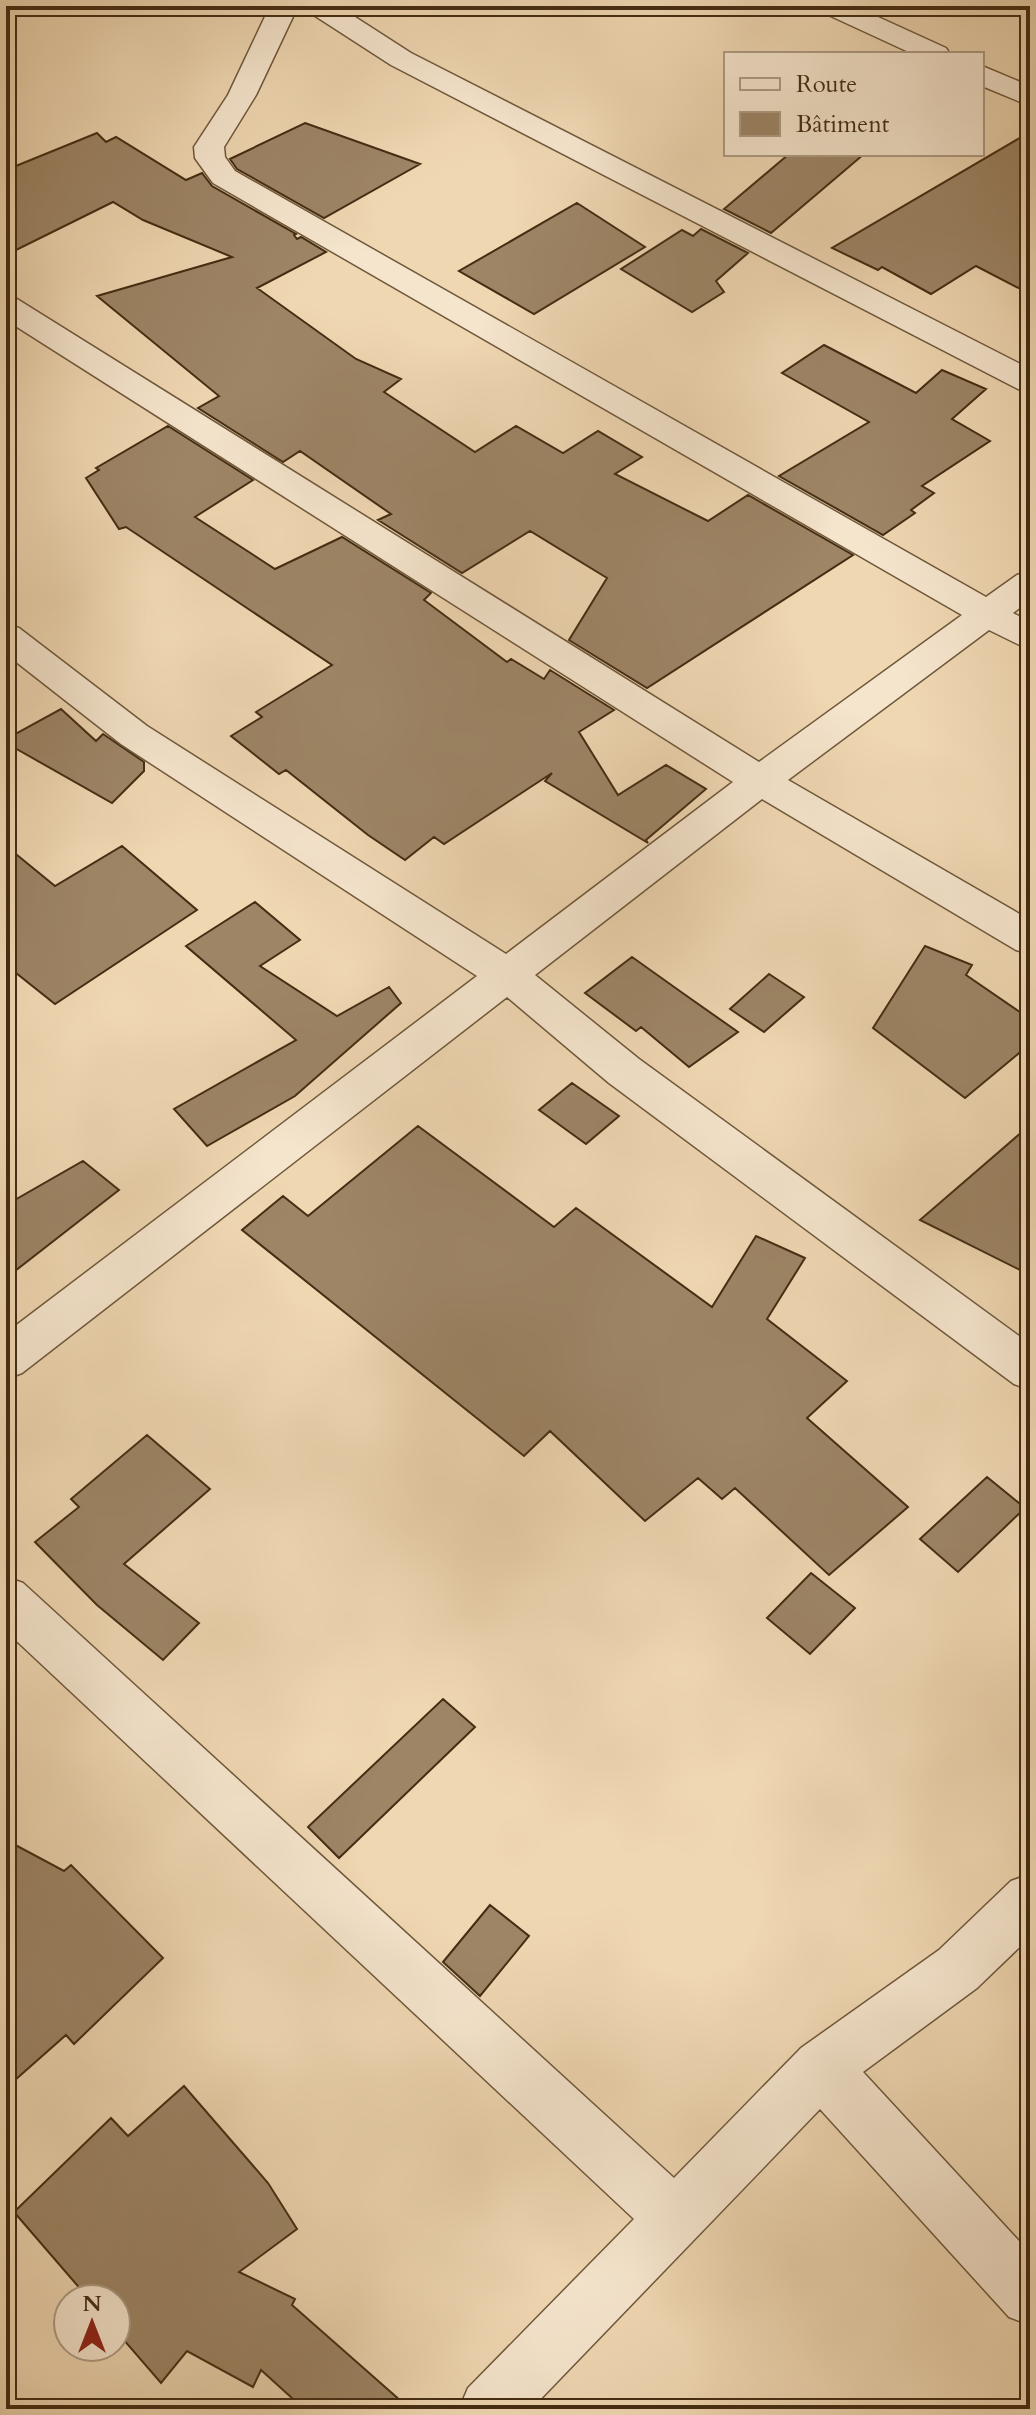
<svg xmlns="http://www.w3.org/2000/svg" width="1036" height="2415" font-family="Cardo,serif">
	<rect width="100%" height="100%" fill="#efd7b2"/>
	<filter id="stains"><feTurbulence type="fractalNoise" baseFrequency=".0025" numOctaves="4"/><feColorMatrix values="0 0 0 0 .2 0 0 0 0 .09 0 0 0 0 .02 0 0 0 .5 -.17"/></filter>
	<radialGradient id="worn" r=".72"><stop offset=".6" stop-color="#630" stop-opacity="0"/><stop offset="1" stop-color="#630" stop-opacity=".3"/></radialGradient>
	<!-- building -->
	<path fill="#9d8566" stroke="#442d13" stroke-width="2" d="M305,123L420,164L324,218L237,169L230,159Z
		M1030,132V294L976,266L931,294L882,267L878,270L832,248Z
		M97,133L106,142L116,137L186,180L202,173L212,186L296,234L294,235L297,239L301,237L326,252L257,288L356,359L401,379L384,392L475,452L516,426L563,453L598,431L642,457L615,474L708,521L748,495L853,555L647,688L569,640L607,578L530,531L462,573L378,520L391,514L300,451L283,462L198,408L219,396L97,296L232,257L143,220L113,202L6,255V170Z
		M789,154H864L771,233L724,209Z
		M577,203L645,247L534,314L459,271Z
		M701,229L748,253L716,281L724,292L692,312L621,269L682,230L693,236Z
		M824,345L916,393L942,370L986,389L952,419L990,441L922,486L934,493L911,510L915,513L883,535L779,476L869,422L782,373Z
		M168,426L253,480L195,517L275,569L342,537L431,593L424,600L507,662L511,659L544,679L550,670L614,710L579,732L618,795L666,765L706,789L646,840L648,843L545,781L552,773L444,844L434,837L405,860L368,835L286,770L279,774L231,736L262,717L256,712L332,665L126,527L119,529L86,478L99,470L96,468Z
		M61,709L96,741L103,734L144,762V771L112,803L6,743V739Z
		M6,846L55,886L122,846L197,910L55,1004L6,965Z
		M255,902L300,940L260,966L337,1016L389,987L401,1003L295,1096L207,1146L174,1109L296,1040L186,946Z
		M925,946L972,965L966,975L1030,1019V1044L965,1098L873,1028Z
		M632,957L684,994L738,1032L689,1067L641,1027L636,1031L585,993Z
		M769,974L804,997L764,1032L730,1009Z
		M572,1083L619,1116L586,1144L539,1110Z
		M1030,1125V1275L920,1220Z
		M418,1126L554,1227L576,1208L712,1307L756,1236L805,1258L767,1319L847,1381L807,1418L908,1507L829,1575L735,1488L722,1499L698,1478L645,1521L550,1431L524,1456L242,1230L283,1196L308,1216Z
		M83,1161L119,1190L6,1278V1205Z
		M147,1435L210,1489L124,1564L199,1623L163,1660L97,1605L35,1542L79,1507L71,1499Z
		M987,1477L1025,1508L958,1572L920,1539Z
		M811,1573L855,1608L810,1654L767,1618Z
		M443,1699L475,1727L339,1858L308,1827Z
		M6,1840L64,1871L71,1865L163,1958L74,2044L66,2035L6,2088Z
		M490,1905L529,1936L480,1996L443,1962Z
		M184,2086L268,2183L297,2229L239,2272L295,2299L292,2305L410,2409H304L261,2370L253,2387L187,2351L161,2383L116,2331V2299H89L14,2212L111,2118L128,2136Z"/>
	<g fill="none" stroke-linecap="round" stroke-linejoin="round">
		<!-- street casing -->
		<g stroke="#6f583b" stroke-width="3">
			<path id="street" d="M270,6H298L256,95L224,147L225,157L235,171L986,597L1017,575L1030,571V600L1013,613L1030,622V650L989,630L788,780L1030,920V954L1016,950L762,799L535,975L639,1059L1030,1344V1390L1014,1384L609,1083L507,997L22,1373L6,1379V1333L477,976L121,744L6,654V624L19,628L147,726L506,954L733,782L6,320V297L17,299L759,762L962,615L213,183L195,158L194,147L228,95Z
				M305,6H338L411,53L1030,369V392L1018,389L391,65L309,12Z
				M818,6H854L946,48L950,54H913L822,12Z
				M982,66L1030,86V106L982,86Z
				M6,1577L23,1583L674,2178L801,2048L939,1950L1011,1881L1030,1874V1937L977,1988L863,2072L1030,2253V2325L1009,2317L820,2109L531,2409H459L468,2388L634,2219L6,1631Z"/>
		</g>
		<!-- street -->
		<use href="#street" fill="#f5e5cd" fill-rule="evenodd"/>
	</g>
	<!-- margin -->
	<rect width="1036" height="2415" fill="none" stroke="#efd7b2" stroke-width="32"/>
	<rect x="8" y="8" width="1020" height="2399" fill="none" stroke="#442d13" stroke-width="4"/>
	<rect x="16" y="16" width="1004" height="2383" fill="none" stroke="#442d13" stroke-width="2"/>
	<!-- legend -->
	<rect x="724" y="52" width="260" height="104" fill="#f5e5cd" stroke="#ae9b83" stroke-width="2"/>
	<rect x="740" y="78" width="40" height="12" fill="#f5e5cd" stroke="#ae9b83" stroke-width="2"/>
	<text x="796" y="92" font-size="24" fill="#442d13">Route</text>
	<rect x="740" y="112" width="40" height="24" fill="#9d8566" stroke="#ae9b83" stroke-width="2"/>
	<text x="796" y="132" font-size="24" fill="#442d13">Bâtiment</text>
	<!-- north arrow -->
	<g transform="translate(92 2323)"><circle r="38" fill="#f5e5cd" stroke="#ae9b83" stroke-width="2"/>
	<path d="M0-6L14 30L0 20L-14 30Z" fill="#8f2418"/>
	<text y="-12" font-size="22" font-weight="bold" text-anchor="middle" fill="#442d13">N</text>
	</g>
	<rect width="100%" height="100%" filter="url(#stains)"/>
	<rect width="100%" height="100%" fill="url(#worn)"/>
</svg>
